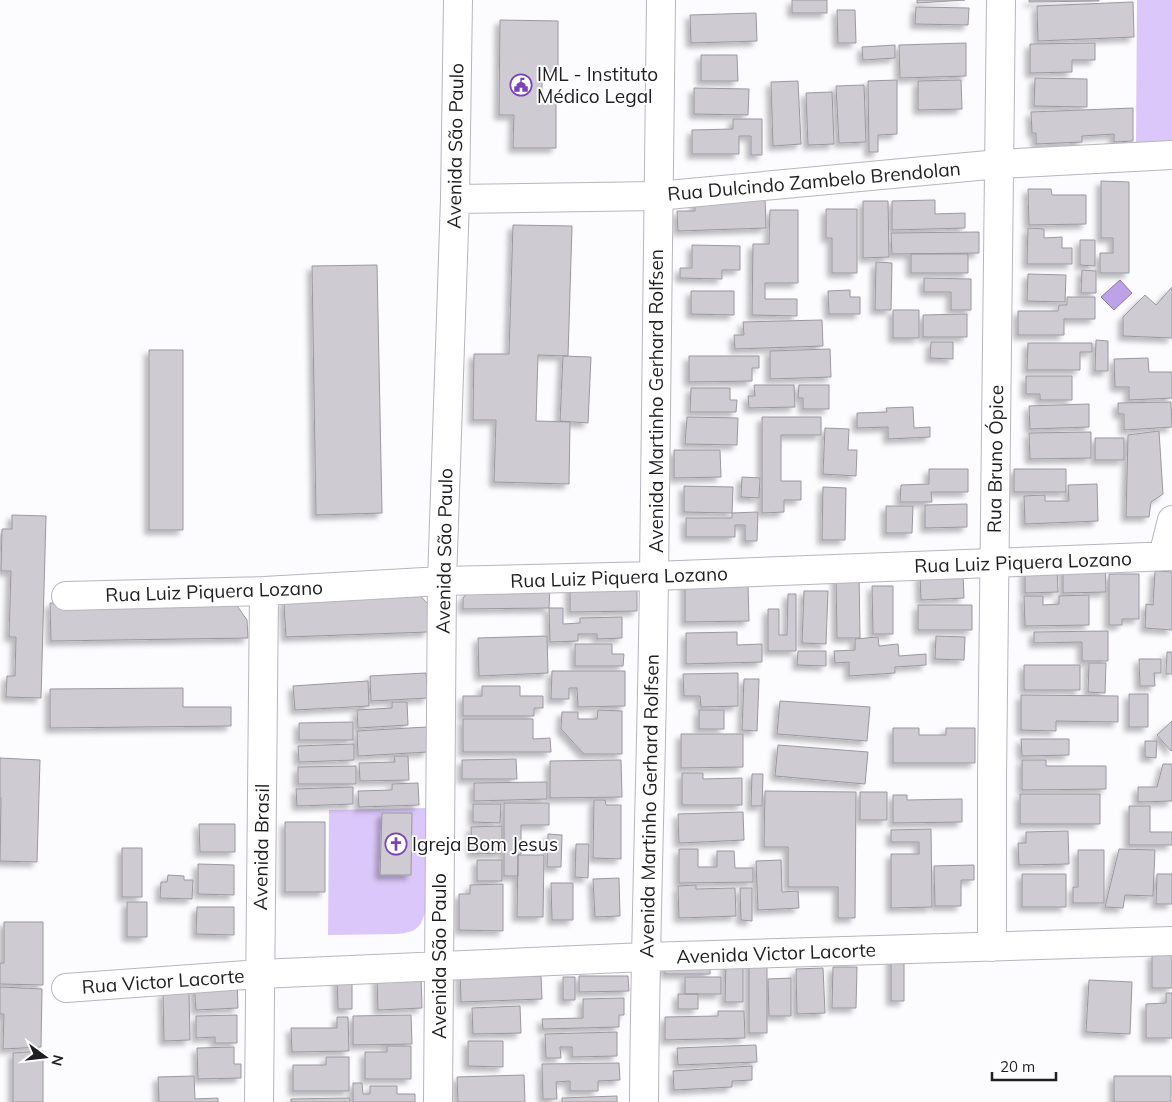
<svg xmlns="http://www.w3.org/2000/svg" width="1172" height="1102" font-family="Mulish,sans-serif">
	<defs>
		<filter id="shadow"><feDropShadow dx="-4.5" dy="4.5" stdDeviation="2.5" flood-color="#0004"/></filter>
	</defs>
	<rect width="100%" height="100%" fill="#fcfbfe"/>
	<!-- green -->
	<path fill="#dbc7f9" d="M1137,0H1172V142L1136,144Z
		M428,808L427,904C422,925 420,932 397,934L328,935L329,810Z"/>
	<!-- water -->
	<path fill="#bea2e7" stroke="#8e7aac" d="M1120,280L1132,293L1114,310L1101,297Z"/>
	<!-- building -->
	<path fill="#cecbd3" stroke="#9b98a0" filter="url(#shadow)" d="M792,0H827V13H792Z
		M917,0H965L917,3Z
		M1029,0H1099V1L1029,2Z
		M1133,2L1134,37L1038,41L1037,6Z
		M916,7L969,8L968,25L915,24Z
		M837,10H855L856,43H838Z
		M756,13L757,41L691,43L690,15Z
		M500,20L558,21V72H542V97H556V148H513L514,115H499Z
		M966,43V76L900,78L899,45Z
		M1095,43V60H1072V72L1030,73V44Z
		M895,45V58L863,60L862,47Z
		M701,55H737L738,81H701Z
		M1035,78L1087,79V107L1034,106Z
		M897,80V134L878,135V152H869L868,81Z
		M961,80L962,109L918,110V81Z
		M798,81L801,144L773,146L771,82Z
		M864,85L866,142L839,143L836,86Z
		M694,88L749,89L748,115L694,114Z
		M832,92L834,144L808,145L806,93Z
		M1133,108V141L1114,142V134L1082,136V142L1036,144V133H1032L1031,112Z
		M733,119H762V155H751V136H739V154H692V130L733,129Z
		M1101,181L1129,182V273H1100V253H1113V238H1101Z
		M1028,189H1051L1052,195H1086V224L1029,225Z
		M765,196L766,228L678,231L677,211H695V198Z
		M935,200V214L965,213V228L892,230V201Z
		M863,201H888L889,257L863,258Z
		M826,209H857V273H832V238H826Z
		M770,210H798V283H765V299H797V316L752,315L753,244H769Z
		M513,225L572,226L568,356L538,355L536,421L570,422L569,484L494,482L496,420H473L474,354H509Z
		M1028,228L1044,229V238L1062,237V248H1072V264H1027Z
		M979,232V253L892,254L891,233Z
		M1080,240H1095V266L1080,265Z
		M692,245L740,246V270H722V279L680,278V268H692Z
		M911,254H968V273H911Z
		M876,262L892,263L891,310H875Z
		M377,265L382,513L316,515L312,266Z
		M1082,270L1096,271V293H1081Z
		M1028,274L1066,275L1065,302L1027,301Z
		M924,278L971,279V310H951V292H924Z
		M1172,287V338L1123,336V317L1145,295L1156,305Z
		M850,290V297H860V314H829L828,291Z
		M691,291H734V315L691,314Z
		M1067,297H1095V319H1064V335H1018V311H1058L1059,305H1067Z
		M893,310H919V338H893Z
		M967,314V337H923V315Z
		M822,320L823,346L735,349L734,335H744L743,322Z
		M1096,340L1108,341V371H1095Z
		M931,342H953V359L930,358Z
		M1028,343H1092V352H1080V370H1027Z
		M830,349L831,377L770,379V351Z
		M149,350H183V530H149Z
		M563,356L591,357L588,423L560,421Z
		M689,356H759V368H752V381L689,382Z
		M1148,358L1149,372H1172V398L1129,400V387H1115L1114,359Z
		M1026,376H1072V400H1040V394H1026Z
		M754,385H794L795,407L749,408L748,396H755Z
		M799,385H829V409H803V398H798Z
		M691,388H730V400H737L736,412H690Z
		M1171,402L1172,427L1124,430V414H1118V403Z
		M1089,404V427L1030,429L1029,406Z
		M913,407L914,428L930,427V437L888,439V427L857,428V413L887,412L886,408Z
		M687,417L738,418L737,445L685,444Z
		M762,417H821V435H781V481H801V500H784V512L762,513Z
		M825,428L849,429L848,450H857L856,476L823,474Z
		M1159,431L1163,494L1151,502L1149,517H1126L1128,435Z
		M1091,432V458L1030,459L1029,433Z
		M1095,438H1124V460H1095Z
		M674,450H720L721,477L674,478Z
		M929,469H968V492H931L932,502H900L901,485L929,484Z
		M1014,469H1066V492H1014Z
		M742,477L760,478L759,498L741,497Z
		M1097,484L1098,521L1025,524L1024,496L1045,495V501H1069L1068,485Z
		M684,486L733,487L732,513L684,512Z
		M823,487L846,488L845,540H822Z
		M967,504V527L925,528V505Z
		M886,506H913L912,533H886Z
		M758,512L757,541H745V525H735V537H686V518H732V513Z
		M12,515L46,516L41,698L6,697L7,676H15L16,637H9L11,571H1L2,529H12Z
		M1105,562L1106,592L1063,593V563Z
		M1057,569L1058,592L1025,593V570Z
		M1155,571L1172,572V630L1145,628L1146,604L1153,605Z
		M859,573L860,638H837L836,574Z
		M963,574L964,598L921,600L920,575Z
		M1109,574H1139V619H1122V625H1109Z
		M685,580L748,585L749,621L685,622Z
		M637,583V611L570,612V584Z
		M474,586H550L549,608L463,609V598Z
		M872,586H893V634H873Z
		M412,587L428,604V632L286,637L284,604L289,593Z
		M804,591H828L826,644L802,643Z
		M788,594H796V651H768V609H779V635H787Z
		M1089,595V625L1025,626L1024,596H1043V605L1059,604V596Z
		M233,600L247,620L248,638L51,641L50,603Z
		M918,605H972V630H918Z
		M549,608H563V624L580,623V618L622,617V638L597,639V634H578V641L550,642Z
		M1108,631V661H1082V642L1034,643V632Z
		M737,632V645L762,644V662L686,664V633Z
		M547,636L548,673L479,676L478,638Z
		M936,636L965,637L964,660L935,659Z
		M878,637L879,646L898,644L899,656L926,654V665L895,667V673L849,676V662L835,663L834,651L855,650V639Z
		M575,644H612V654H624L623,666H575Z
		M798,651H826V666L797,665Z
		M1167,652H1172V674H1166Z
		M1139,659H1161V673H1154L1155,686H1140Z
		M1089,663H1106L1105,693L1088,692Z
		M1024,665H1080V690H1024Z
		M552,671H625V706L578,707L577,688H569V699H551Z
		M426,673L428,698L371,701L370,676Z
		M738,673V706L701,707L700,696H684L683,674Z
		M744,679H759L757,731L742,730Z
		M368,681L369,706L295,710L293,686Z
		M482,686H520V696H543V708H534V716H463V696H482Z
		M183,688V707H231V726L50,728V689Z
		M1129,694H1148V727H1129Z
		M1021,695L1118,696V722L1056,721V731L1021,730Z
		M780,701L870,707L867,741L777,734Z
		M392,702H407L408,725L358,728L357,710L392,708Z
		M598,710L622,711V754H584L561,729L562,712H578V719H597Z
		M699,710H724V729H699Z
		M463,719H533V739L550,738L551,752H463Z
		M1172,721V750L1171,751L1157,735Z
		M353,722V740H299V723Z
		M427,727L428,752L358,756L357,731Z
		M893,728H919V735H946V728H975V763H893Z
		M681,734H743V767L681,768Z
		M1021,739H1069V755L1022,756Z
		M1145,741H1157L1156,758L1145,757Z
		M354,744V760L299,762L298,746Z
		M778,745L868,752L865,784L775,776Z
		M394,756H408L409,780L360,781L359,763L395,762Z
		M0,758L40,760L37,862L0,861L1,798H0Z
		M516,759L517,779H462V760Z
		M621,760L622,797L550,798V761Z
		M1022,760H1046V766H1106V789L1022,790Z
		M1163,764H1172V801L1138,802V787H1157Z
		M356,766V784H298V767Z
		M682,773H703V779L742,778V805H682Z
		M752,774H763L762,806H751Z
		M547,782V799L474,801V783Z
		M418,783L419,805L359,807L358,791L392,790V784Z
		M353,787V804L297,806L296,789Z
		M765,791L856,792L855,918H838V887H788V847H764Z
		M860,792H887V820H860Z
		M1020,794H1100V824H1020Z
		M893,795H907V800L962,799V822L893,823Z
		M594,800H605L606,805H621V859L593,858Z
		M504,803H549V825H521V854L518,855V876H504Z
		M473,804H501L500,823L473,822Z
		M1129,806H1150V832H1172V845H1129Z
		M743,812L744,840L679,843L678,814Z
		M382,813H412L411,875H380Z
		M285,822H325V892H285Z
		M199,824H235V852H200Z
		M502,826V853L472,854L471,827Z
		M931,829L932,907L891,908V854H919V842H891V830Z
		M1068,831L1069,864L1019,865L1018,843H1026V832Z
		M548,834L562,835L561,867H547Z
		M576,844H589L588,878L575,877Z
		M122,848H142V897H122Z
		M679,849H698V867H717V851H734L735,868H753V882L679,883Z
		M1119,849L1155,850L1153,896L1125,895L1123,908L1105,907Z
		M1078,850H1104V903H1073V887H1078Z
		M518,855H544L543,917H517Z
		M477,860H502V881H477Z
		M781,860L782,892L798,891L799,908L758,910L756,861Z
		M198,864L234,865V895L198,894Z
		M974,865V880H961V906H935L934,866Z
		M1022,874H1066V907H1022Z
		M1157,874H1172V904H1156Z
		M168,875L184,876V880H193L192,899L160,898L161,882H167Z
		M619,878L620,916L595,917L593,879Z
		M551,883H573V920H552Z
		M503,884V931L459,930V894H470V885Z
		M696,885V889L735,888L736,916L679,918L678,886Z
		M740,888H752V921L741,920Z
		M127,902H147V937H127Z
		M197,907H234V935L196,934Z
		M4,922H43V985L0,984V963H4Z
		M891,953H904V1001H891Z
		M1152,954H1172V988H1152Z
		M749,956L767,957V1033H749Z
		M665,960H710V974H665Z
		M726,960L743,961V1002H725Z
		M833,967H857L856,1008H832Z
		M823,968L825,1013L797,1014L796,969Z
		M460,969L509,972L510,977L541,976L542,999L461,1002Z
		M337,973H352V1009H338Z
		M421,975L422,1008L378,1010L377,977Z
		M579,976H628L629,991L579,992Z
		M563,977H575V1000H563Z
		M685,977H721V994H685Z
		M791,978V1016H769L768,979Z
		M1089,980L1132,982L1130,1034L1086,1032Z
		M237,981L238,1008L196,1010L194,983Z
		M0,987L42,989L41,1047L3,1049L4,1014H0Z
		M189,992L190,1040L164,1041L163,993Z
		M1166,993H1172V1038H1146V1004L1166,1003Z
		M678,994H698V1009H678Z
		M624,998V1015H619V1027L543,1029L542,1019L583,1018V999Z
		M520,1006L521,1033L473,1034L472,1008Z
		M718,1011H744L745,1038L665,1040V1017L718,1016Z
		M237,1015V1043H215V1037L196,1038V1016Z
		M411,1015L412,1044L353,1045V1016Z
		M337,1017H348L349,1051L292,1052L291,1028H337Z
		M617,1032V1056L572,1057V1047H560L561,1058H546L545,1034Z
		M468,1041H503V1067L468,1066Z
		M756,1045L757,1062L678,1065L677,1048Z
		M387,1046H411V1079H365V1052H387Z
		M234,1047V1064H241V1078L198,1079L197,1048Z
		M43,1051V1102H13V1053Z
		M326,1057H349V1091H293V1065H326Z
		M619,1063L620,1080L598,1081V1091H570V1081L556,1082L557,1099H543L542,1064Z
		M752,1066V1080L732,1081V1087L674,1090L673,1071Z
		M524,1075L525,1102H458L457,1077Z
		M194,1076L195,1099L218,1098V1102H159L158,1077Z
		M1114,1076H1171V1102H1114Z
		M353,1083H362L363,1094H370V1086H397V1094H415V1102H353Z
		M617,1096V1102H562V1098Z
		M350,1098V1102H291V1099Z"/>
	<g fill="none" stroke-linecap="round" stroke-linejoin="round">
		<!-- minor casing -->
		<g stroke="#b8b5bd" stroke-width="30">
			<path id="minor" d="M455,199L657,196L999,164L1172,155
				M1163,556L1172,520
				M66,596L264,591L442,581L654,576L1172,556
				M992,947V776L1001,0
				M66,988L260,974L645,957L1172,941
				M259,1102L264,591
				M438,1102L442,581L455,199L458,0
				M644,1102C645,927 652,751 654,576C658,384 657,192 661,0"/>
		</g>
		<!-- minor -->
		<use href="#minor" stroke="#fff" stroke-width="28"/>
	</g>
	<!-- icons -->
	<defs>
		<g id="civic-ring" transform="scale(1.125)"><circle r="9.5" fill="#fff" stroke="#7c42b8" stroke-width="1.5"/><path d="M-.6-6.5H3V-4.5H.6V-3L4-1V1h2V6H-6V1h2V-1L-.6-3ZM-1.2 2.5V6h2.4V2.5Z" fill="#7c42b8"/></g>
		<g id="church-ring" transform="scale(1.125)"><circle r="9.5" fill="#fff" stroke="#7c42b8" stroke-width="1.5"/><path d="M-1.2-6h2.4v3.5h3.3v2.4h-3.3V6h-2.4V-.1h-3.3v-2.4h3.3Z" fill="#7c42b8"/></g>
	</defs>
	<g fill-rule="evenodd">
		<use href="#civic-ring" x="521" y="85"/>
		<use href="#church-ring" x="396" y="844"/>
	</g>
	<g text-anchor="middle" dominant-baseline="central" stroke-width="4" stroke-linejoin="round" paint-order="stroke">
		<!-- poi labels -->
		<g font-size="19" fill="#1f1e21" stroke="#fff" text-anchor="start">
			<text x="537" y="74">IML - Instituto<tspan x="537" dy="22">Médico Legal</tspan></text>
			<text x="412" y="844">Igreja Bom Jesus</text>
		</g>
		<!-- street labels -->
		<g font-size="19" fill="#1f1e21" stroke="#fff">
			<text transform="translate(455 146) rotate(-89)">Avenida São Paulo</text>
			<text transform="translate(814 181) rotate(-5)">Rua Dulcindo Zambelo Brendolan</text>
			<text transform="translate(656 401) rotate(-90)">Avenida Martinho Gerhard Rolfsen</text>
			<text transform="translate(995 459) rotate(-89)">Rua Bruno Ópice</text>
			<text transform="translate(444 551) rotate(-89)">Avenida São Paulo</text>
			<text transform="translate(1023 562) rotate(-2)">Rua Luiz Piquera Lozano</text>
			<text transform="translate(619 577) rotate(-2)">Rua Luiz Piquera Lozano</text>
			<text transform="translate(214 591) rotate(-2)">Rua Luiz Piquera Lozano</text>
			<text transform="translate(649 806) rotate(-89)">Avenida Martinho Gerhard Rolfsen</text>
			<text transform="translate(261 847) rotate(-89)">Avenida Brasil</text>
			<text transform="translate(776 953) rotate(-2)">Avenida Victor Lacorte</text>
			<text transform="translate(439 956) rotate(-90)">Avenida São Paulo</text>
			<text transform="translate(163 981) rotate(-4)">Rua Victor Lacorte</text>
		</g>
	</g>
	<!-- north arrow -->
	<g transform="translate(45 1057) rotate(105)" stroke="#ffffff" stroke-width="4" paint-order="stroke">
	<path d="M0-4L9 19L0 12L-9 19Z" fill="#1f1e21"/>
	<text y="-8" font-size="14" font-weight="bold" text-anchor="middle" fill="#1f1e21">N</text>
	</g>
	<!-- scale -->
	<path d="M992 1072v8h64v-8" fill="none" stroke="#1f1e21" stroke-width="2.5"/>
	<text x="1000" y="1072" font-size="15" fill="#1f1e21" stroke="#ffffff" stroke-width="4" paint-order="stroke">20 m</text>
</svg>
